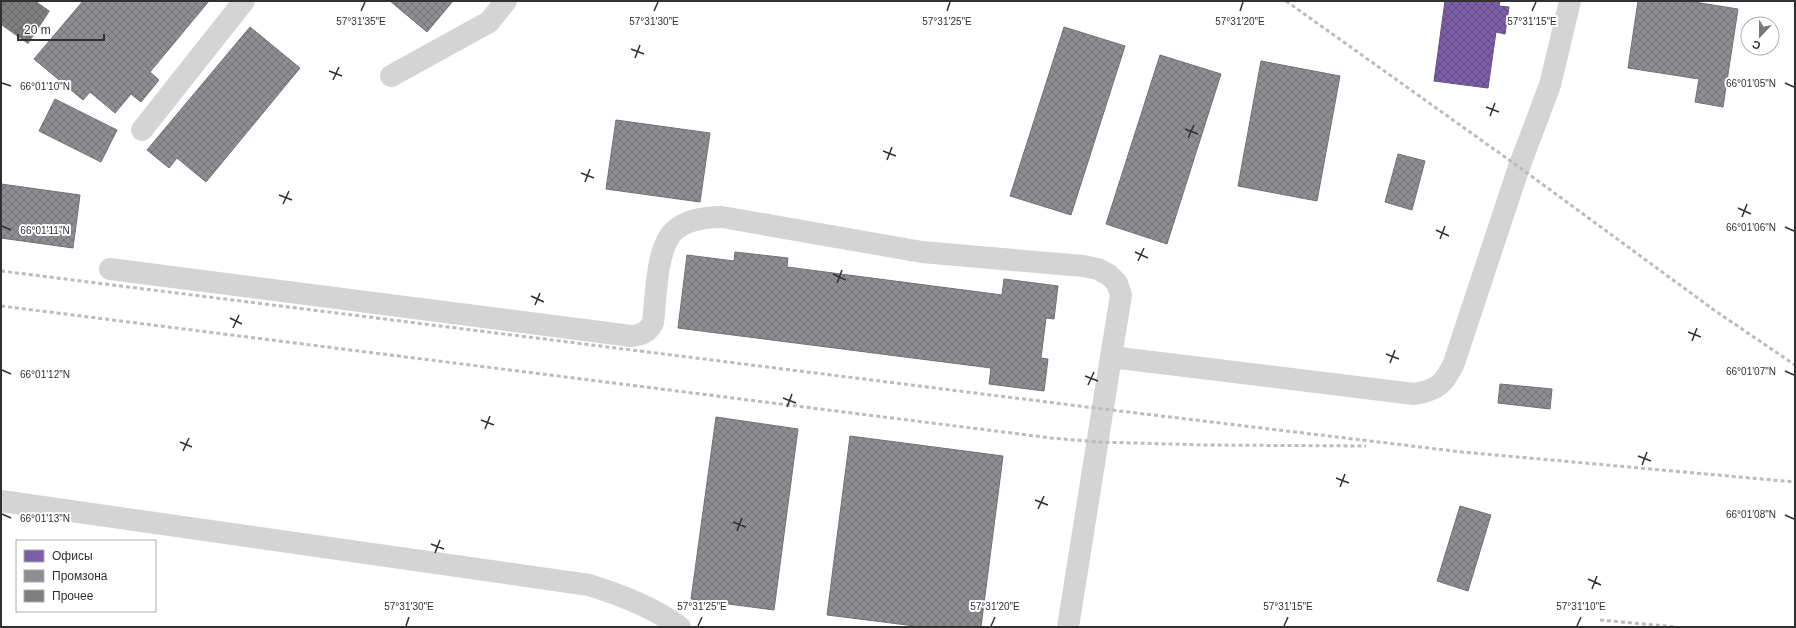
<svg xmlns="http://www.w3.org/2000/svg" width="1796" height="628" font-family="Helvetica,sans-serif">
	<defs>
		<pattern id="offices-cross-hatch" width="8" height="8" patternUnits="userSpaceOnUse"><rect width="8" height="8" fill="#7b5ea7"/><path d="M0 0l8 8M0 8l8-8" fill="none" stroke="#604a81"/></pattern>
		<pattern id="industry-cross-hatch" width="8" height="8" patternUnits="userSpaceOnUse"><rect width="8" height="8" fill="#8d8d92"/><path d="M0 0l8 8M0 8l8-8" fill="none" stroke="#747478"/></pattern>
		<pattern id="building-cross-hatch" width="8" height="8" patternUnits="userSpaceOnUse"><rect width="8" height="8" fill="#7f7f7f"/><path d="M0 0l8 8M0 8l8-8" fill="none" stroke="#686868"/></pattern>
	</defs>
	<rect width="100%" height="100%" fill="#fff"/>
	<!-- offices -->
	<path fill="url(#offices-cross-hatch)" stroke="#645083" d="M1445,1H1500L1499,6L1509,7L1505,34L1496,32L1488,88L1434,81Z"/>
	<!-- industry -->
	<path fill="url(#industry-cross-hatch)" stroke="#717175" d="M83,1H209L150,72L159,80L141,102L131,94L115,113L90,92L83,100L34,59Z
		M390,1H453L427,32Z
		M1638,1H1688L1738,9L1723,107L1695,102L1699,79L1628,68Z
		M250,27L300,68L206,182L177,158L169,168L147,150Z
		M1064,27L1125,46L1071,215L1010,196Z
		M1160,55L1221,74L1167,244L1106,224Z
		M1261,61L1340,76L1317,201L1238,186Z
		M55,99L117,130L101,162L39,131Z
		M616,120L710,133L700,202L606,189Z
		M1398,154L1425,161L1412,210L1385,202Z
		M1,184L80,195L73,248L1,238Z
		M735,252L788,258L787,267L1002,295L1004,279L1058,286L1054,319L1046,318L1041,358L1048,359L1044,391L989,384L991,368L678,328L687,255L734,261Z
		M1500,384L1552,389L1550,409L1498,403Z
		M716,417L798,429L774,610L691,599Z
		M850,436L1003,456L981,627H923L827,615Z
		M1460,506L1491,515L1468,591L1437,581Z"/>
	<!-- building -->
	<path fill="url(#building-cross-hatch)" d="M1,1H36L50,11L28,44L1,25Z"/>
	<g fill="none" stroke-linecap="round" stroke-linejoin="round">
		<!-- minor -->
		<path stroke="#d4d4d4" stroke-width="22" d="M391,76L489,22L506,1
			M142,130L244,1
			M110,269L631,336C642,335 647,333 653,323C656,299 656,249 673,232C686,219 706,217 722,217L922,252L1083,266L1098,269L1109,275L1117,283L1121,295L1111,357
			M1,501L589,585C621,595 653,607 680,627
			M1068,627L1111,357L1414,394C1438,390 1444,384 1454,363L1519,167L1550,85L1570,1"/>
		<!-- rail -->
		<path stroke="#bcbcbc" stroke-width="3" stroke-dasharray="4 3" stroke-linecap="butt" d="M1286,1L1519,167L1714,310L1795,365
			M1,271L1103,409L1462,452L1795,482
			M1,306L1051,438L1098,442L1205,445L1366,446
			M1600,620L1677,627"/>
	</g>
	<!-- ticks -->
	<path fill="none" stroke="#303030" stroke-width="1.5" d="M361,11L365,2M654,11L658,2M947,11L950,2M1240,11L1243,2M1532,11L1536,2M631,49L644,54M635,58L640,45M329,71L342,76M333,80L339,67M2,83L11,86M1785,83L1794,87M1486,107L1499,112M1490,116L1495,103M1185,129L1198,134M1188,138L1194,125M883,151L896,156M887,160L892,147M581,173L594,178M585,182L590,169M279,195L292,200M283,204L289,191M1738,208L1751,214M1742,217L1747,204M2,226L11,230M1785,227L1794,231M1436,230L1449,236M1440,239L1445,226M1135,252L1148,258M1138,261L1144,248M833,274L846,280M837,283L842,270M531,296L544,302M535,305L540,293M230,318L242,324M233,328L239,315M1688,332L1701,337M1692,341L1697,328M1386,354L1399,359M1390,363L1395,350M2,370L11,374M1785,371L1794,375M1085,376L1098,381M1088,385L1094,372M783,398L796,403M787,407L792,394M481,420L494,425M485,429L490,416M180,442L192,447M183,451L189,438M1638,456L1651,461M1642,465L1647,452M1336,478L1349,483M1340,487L1345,474M1035,500L1048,505M1038,509L1044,496M2,514L11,518M1785,515L1794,519M733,522L746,527M737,531L742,518M431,544L444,549M435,553L440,540M1588,579L1601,585M1592,589L1597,576M406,626L409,617M698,626L702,617M991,626L995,617M1284,626L1288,617M1577,626L1581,617"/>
	<g font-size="10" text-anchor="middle" fill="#303030" stroke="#fff" stroke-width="4" stroke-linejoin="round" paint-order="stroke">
		<text x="361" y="25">57°31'35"E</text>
		<text x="654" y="25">57°31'30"E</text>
		<text x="947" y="25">57°31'25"E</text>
		<text x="1240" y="25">57°31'20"E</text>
		<text x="1532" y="25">57°31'15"E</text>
		<text x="1751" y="87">66°01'05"N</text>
		<text x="45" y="90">66°01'10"N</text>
		<text x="1751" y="231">66°01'06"N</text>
		<text x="45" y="234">66°01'11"N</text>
		<text x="1751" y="375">66°01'07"N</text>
		<text x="45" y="378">66°01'12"N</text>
		<text x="1751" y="518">66°01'08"N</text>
		<text x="45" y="522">66°01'13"N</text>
		<text x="409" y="610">57°31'30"E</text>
		<text x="702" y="610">57°31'25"E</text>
		<text x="995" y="610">57°31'20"E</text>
		<text x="1288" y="610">57°31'15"E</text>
		<text x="1581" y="610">57°31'10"E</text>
	</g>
	<!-- border -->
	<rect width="1796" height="628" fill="none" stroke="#303030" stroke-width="4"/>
	<!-- legend -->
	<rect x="16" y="540" width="140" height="72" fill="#ffffff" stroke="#acacac"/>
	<rect x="24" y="550" width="20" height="12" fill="#7b5ea7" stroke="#acacac"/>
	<text x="52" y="560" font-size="12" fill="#303030">Офисы</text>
	<rect x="24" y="570" width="20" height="12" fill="#8d8d92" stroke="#acacac"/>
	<text x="52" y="580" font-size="12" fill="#303030">Промзона</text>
	<rect x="24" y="590" width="20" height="12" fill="#7f7f7f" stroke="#acacac"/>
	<text x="52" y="600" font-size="12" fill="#303030">Прочее</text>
	<!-- north arrow -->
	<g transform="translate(1760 36) rotate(202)"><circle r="19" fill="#ffffff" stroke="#acacac"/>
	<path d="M0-3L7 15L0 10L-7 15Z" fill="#787878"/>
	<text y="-6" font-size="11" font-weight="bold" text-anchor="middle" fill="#303030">С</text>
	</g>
	<!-- scale -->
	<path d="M18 34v6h86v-6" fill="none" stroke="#303030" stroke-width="2"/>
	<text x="24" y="34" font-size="12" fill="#303030" stroke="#ffffff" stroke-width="3" paint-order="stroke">20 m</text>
</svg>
